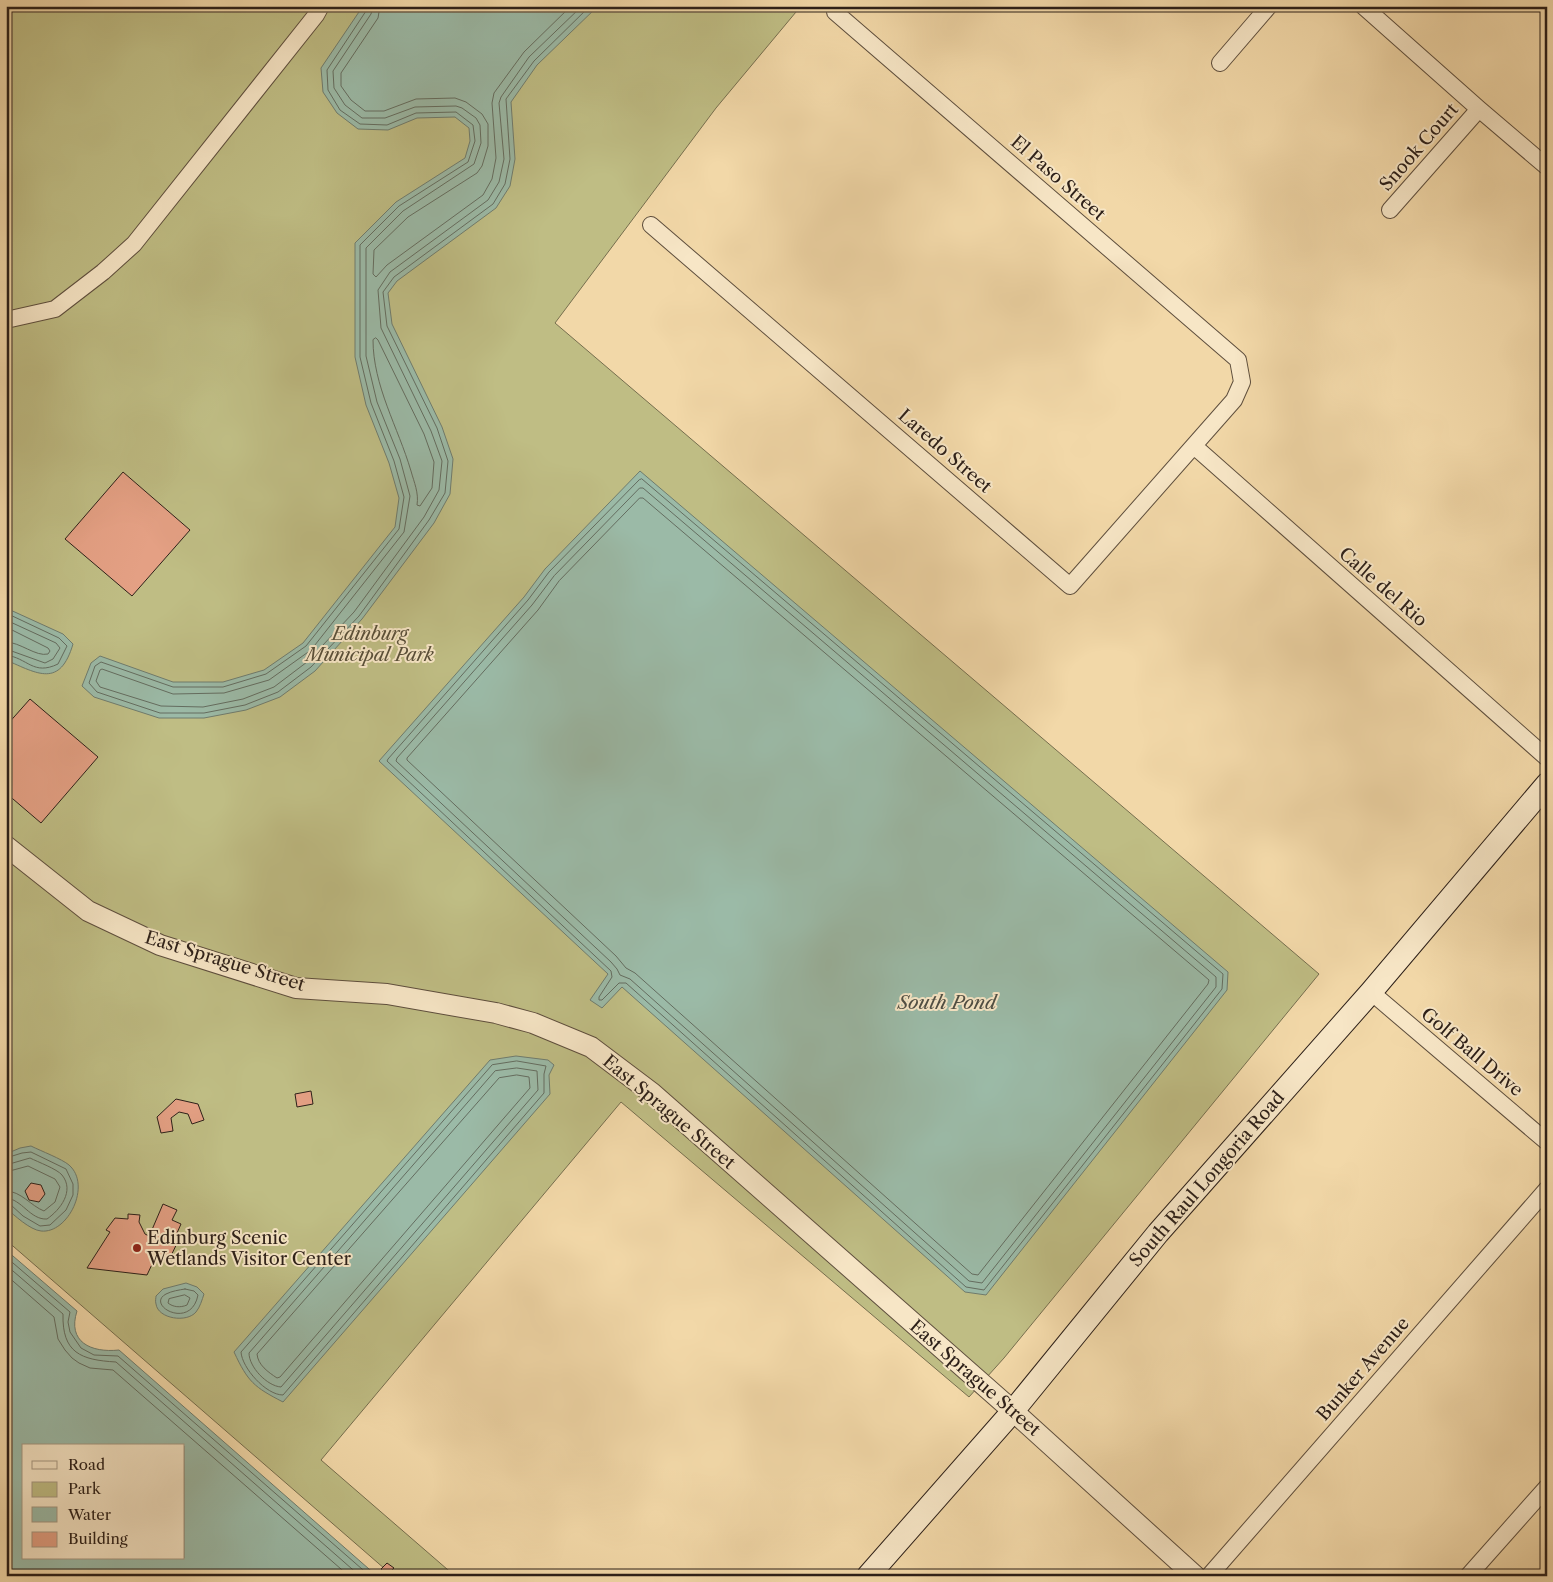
<svg xmlns="http://www.w3.org/2000/svg" width="1553" height="1582" font-family="'Libre Caslon Text',serif">
	<rect width="100%" height="100%" fill="#f2d8a8"/>
	<filter id="stains"><feTurbulence type="fractalNoise" baseFrequency=".004" numOctaves="4"/><feColorMatrix values="0 0 0 0 .2 0 0 0 0 .09 0 0 0 0 .02 0 0 0 .5 -.17"/></filter>
	<radialGradient id="worn" r=".72"><stop offset=".6" stop-color="#630" stop-opacity="0"/><stop offset="1" stop-color="#630" stop-opacity=".3"/></radialGradient>
	<!-- green -->
	<path fill="#bfbd84" stroke="#766e4e" d="M6,6H801L716,108L555,323L1319,974L1004,1358L969,1397L621,1102L321,1460L455,1576H393L6,1240Z"/>
	<!-- water -->
	<path fill="#9bbaa7" stroke="#6f7c6e" fill-rule="evenodd" d="M363,6H598L537,65L511,102L515,159L510,186L496,208L397,281L388,293L392,324L442,427L453,459L450,494L434,523L362,619L315,671L280,697L246,710L204,718H159L94,697L82,686L91,663L100,656L173,682H223L264,670L303,643L395,527L399,498L389,463L366,405L355,357V243L396,202L465,158L470,141L469,128L455,117L417,118L388,130L358,129L337,113L323,92L321,68Z
		M640,471L1228,972L1227,990L986,1295L965,1292L622,987L602,1008L590,1000L608,974L379,761L524,597L545,569Z
		M6,608L63,634L73,644C60,688 38,674 6,660Z
		M516,1056L548,1060L554,1065L549,1075L550,1094L283,1402C254,1387 248,1382 234,1352L490,1060Z
		M31,1146C41,1151 62,1159 69,1165C92,1185 68,1234 41,1231C30,1230 14,1215 6,1208V1154L20,1148Z
		M6,1250L77,1311C67,1342 91,1353 119,1350L377,1576H6ZM24,1446H184V1558H24Z
		M186,1283L197,1287L204,1294C202,1300 200,1307 196,1312C187,1323 158,1319 156,1304C155,1301 156,1298 156,1296L163,1289Z"/>
	<g fill="none" stroke-linecap="round" stroke-linejoin="round">
		<!-- shore -->
		<path stroke="#646d60" stroke-width="1" d="M367,6L366,11L327,70L328,90L340,110L360,124L387,125L416,113L456,112L473,125L475,141L468,162L399,206L360,245V357L371,403L394,461L404,497L399,529L306,646L266,674L223,687H173L101,662L95,666L89,683L97,692L160,713H204L245,705L278,692L311,667L359,616L429,520L445,493L448,461L437,428L387,326L383,292L394,277L493,204L505,184L510,159L506,99L534,61L590,6
			M373,6L371,14L333,71L334,88L345,105L362,118H385L415,107L456,106L462,108L476,118L480,125L481,143L474,164L403,211L366,248V356L377,402L400,459L410,496L404,532L311,650L269,680L224,693L173,694L102,669L100,670L96,681L100,687L161,706L203,707L243,699L274,687L307,662L354,612L424,517L439,490L442,461L431,431L381,328L378,290L390,272L488,200L499,182L504,159L499,103L501,97L529,57L582,6
			M380,6L378,18L341,73V86L351,100L365,111H384L416,99L455,98L466,102L482,114L488,124V146L482,166L477,173L408,217L374,250L373,274L376,277L387,265L483,195L492,179L496,158L492,103L494,93L524,52L571,6
			M376,338L378,340L424,434L434,462L432,488L420,506L417,505C419,493 414,482 411,471C398,427 373,386 373,340Z
			M642,479L1223,974L1222,989L984,1290L966,1287L626,983H619L602,1000H599V997L612,977L611,971L387,761L388,759L528,600L549,572L639,480Z
			M640,488H643L1216,977V987L982,1283L969,1281L630,979L620,975L617,969L611,962L396,761L397,758L532,605L554,576Z
			M640,498H643L1209,980L1208,984L978,1275L972,1274L635,973L626,968L616,956L407,760V758L538,610L559,581Z
			M6,613L59,638L67,646L58,664C33,676 28,658 6,655
			M6,620L56,643L60,648L53,659L45,663L6,649
			M6,627L48,648L50,651L48,654C36,657 20,642 6,642
			M517,1061L546,1066L544,1074V1093L283,1395C266,1395 242,1368 241,1352L492,1065Z
			M517,1068L537,1071L538,1090L281,1387C267,1386 249,1367 249,1353L495,1071Z
			M517,1075L529,1077L530,1088L280,1377L277,1378C268,1372 258,1365 257,1354L499,1078Z
			M6,1158L22,1153L31,1152L66,1169L73,1184V1195L66,1210L50,1225L40,1226L23,1216L11,1205L6,1204
			M6,1165L30,1158C38,1162 57,1169 62,1175C75,1191 60,1210 47,1219C30,1220 22,1199 6,1198
			M6,1172L28,1166L55,1179L60,1187L55,1202L44,1211C31,1206 21,1191 6,1191
			M6,1257L70,1312L68,1322L70,1332L81,1348L94,1355L118,1356L370,1576
			M6,1265L63,1314C62,1353 81,1360 116,1362L360,1576
			M6,1275L54,1317L58,1339L65,1350L72,1358L79,1363L90,1368L113,1370L349,1576
			M185,1289L194,1291L198,1295C191,1331 145,1305 166,1294C172,1291 179,1290 185,1289Z
			M185,1295L190,1298L187,1305C180,1308 173,1307 168,1303L169,1299Z"/>
	</g>
	<!-- building -->
	<path fill="#e4a084" stroke="#2d2019" d="M123,472L190,530L132,596L65,539Z
		M30,699L98,757L41,823L6,793V726Z
		M311,1091L313,1104L297,1107L295,1094Z
		M176,1099L198,1104L204,1120L192,1124L188,1114L179,1112L171,1118L173,1131L161,1133L157,1117Z
		M31,1183L41,1185L45,1194L39,1202L29,1200L25,1191Z
		M163,1204L177,1210L172,1220L181,1224L177,1233L181,1235L168,1262L156,1256L147,1275L87,1268L110,1232L106,1230L115,1218L128,1219V1214L140,1215L139,1222L145,1234L153,1238L155,1234L151,1232Z
		M387,1563L394,1568L387,1575L381,1569Z"/>
	<g fill="none" stroke-linecap="round" stroke-linejoin="round">
		<!-- minor casing -->
		<g stroke="#5e4e3d" stroke-width="18">
			<path id="minor" d="M1363,6L1479,109L1547,167
				M1220,63L1269,6
				M1390,210L1479,109
				M651,225L1070,586L1234,400L1242,382L1238,360L835,12
				M6,320L55,309L103,272L134,244L316,15L321,6
				M1194,446L1547,758
				M1371,992L1547,1142
				M1209,1576L1547,1189
				M1468,1576L1547,1487"/>
		</g>
		<!-- tertiary casing -->
		<g stroke="#5e4e3d" stroke-width="22">
			<path id="tertiary" d="M6,846L88,911L160,945L296,988L387,994L496,1013L533,1023L591,1047L652,1093L1013,1411L1195,1576"/>
		</g>
		<!-- secondary casing -->
		<g stroke="#2d2019" stroke-width="24">
			<path id="secondary" d="M868,1576L1013,1411L1158,1233L1371,992L1547,784"/>
		</g>
		<!-- minor -->
		<use href="#minor" stroke="#f7e6c6" stroke-width="16"/>
		<!-- tertiary -->
		<use href="#tertiary" stroke="#f7e6c6" stroke-width="20"/>
		<!-- secondary -->
		<use href="#secondary" stroke="#f7e6c6" stroke-width="22"/>
	</g>
	<!-- markers -->
	<circle fill="#8f2418" stroke="#f7e6c6" stroke-width="2" cx="137" cy="1248" r="5"/>
	<g text-anchor="middle" dominant-baseline="central" stroke-width="4" stroke-linejoin="round" paint-order="stroke">
		<!-- street labels -->
		<g font-size="18" fill="#2d2019" stroke="#f7e6c6">
			<text transform="translate(1419 147) rotate(-49)">Snook Court</text>
			<text transform="translate(1058 178) rotate(41)">El Paso Street</text>
			<text transform="translate(945 451) rotate(41)">Laredo Street</text>
			<text transform="translate(1383 587) rotate(41)">Calle del Rio</text>
			<text transform="translate(225 961) rotate(17)">East Sprague Street</text>
			<text transform="translate(1472 1052) rotate(40)">Golf Ball Drive</text>
			<text transform="translate(669 1112) rotate(40)">East Sprague Street</text>
			<text transform="translate(1207 1179) rotate(-49)">South Raul Longoria Road</text>
			<text transform="translate(1363 1369) rotate(-49)">Bunker Avenue</text>
			<text transform="translate(975 1378) rotate(41)">East Sprague Street</text>
		</g>
		<!-- park labels -->
		<g font-size="18" font-style="italic" fill="#594f39" stroke="#f7e6c6">
			<text x="370" y="634">Edinburg<tspan x="370" dy="21">Municipal Park</tspan></text>
		</g>
		<!-- poi labels -->
		<g font-size="18" fill="#2d2019" stroke="#f7e6c6" text-anchor="start">
			<text x="147" y="1238">Edinburg Scenic<tspan x="147" dy="21">Wetlands Visitor Center</tspan></text>
		</g>
		<!-- water labels -->
		<g font-size="19" font-style="italic" fill="#4e4e44" stroke="#f7e6c6">
			<text x="947" y="1002">South Pond</text>
		</g>
	</g>
	<!-- margin -->
	<rect width="1553" height="1582" fill="none" stroke="#f2d8a8" stroke-width="25"/>
	<rect x="8" y="8" width="1538" height="1567" fill="none" stroke="#2d2019" stroke-width="2.5"/>
	<rect x="12" y="12" width="1528" height="1557" fill="none" stroke="#2d2019"/>
	<!-- legend -->
	<rect x="22" y="1444" width="162" height="115" fill="#f7e6c6" stroke="#a69781"/>
	<rect x="32" y="1461" width="25" height="8" fill="#f7e6c6" stroke="#a69781"/>
	<text x="68" y="1470" font-size="15" fill="#2d2019">Road</text>
	<rect x="32" y="1482" width="25" height="15" fill="#bfbd84" stroke="#a69781"/>
	<text x="68" y="1494" font-size="15" fill="#2d2019">Park</text>
	<rect x="32" y="1507" width="25" height="15" fill="#9bbaa7" stroke="#a69781"/>
	<text x="68" y="1520" font-size="15" fill="#2d2019">Water</text>
	<rect x="32" y="1532" width="25" height="15" fill="#e4a084" stroke="#a69781"/>
	<text x="68" y="1544" font-size="15" fill="#2d2019">Building</text>
	<rect width="100%" height="100%" filter="url(#stains)"/>
	<rect width="100%" height="100%" fill="url(#worn)"/>
</svg>
